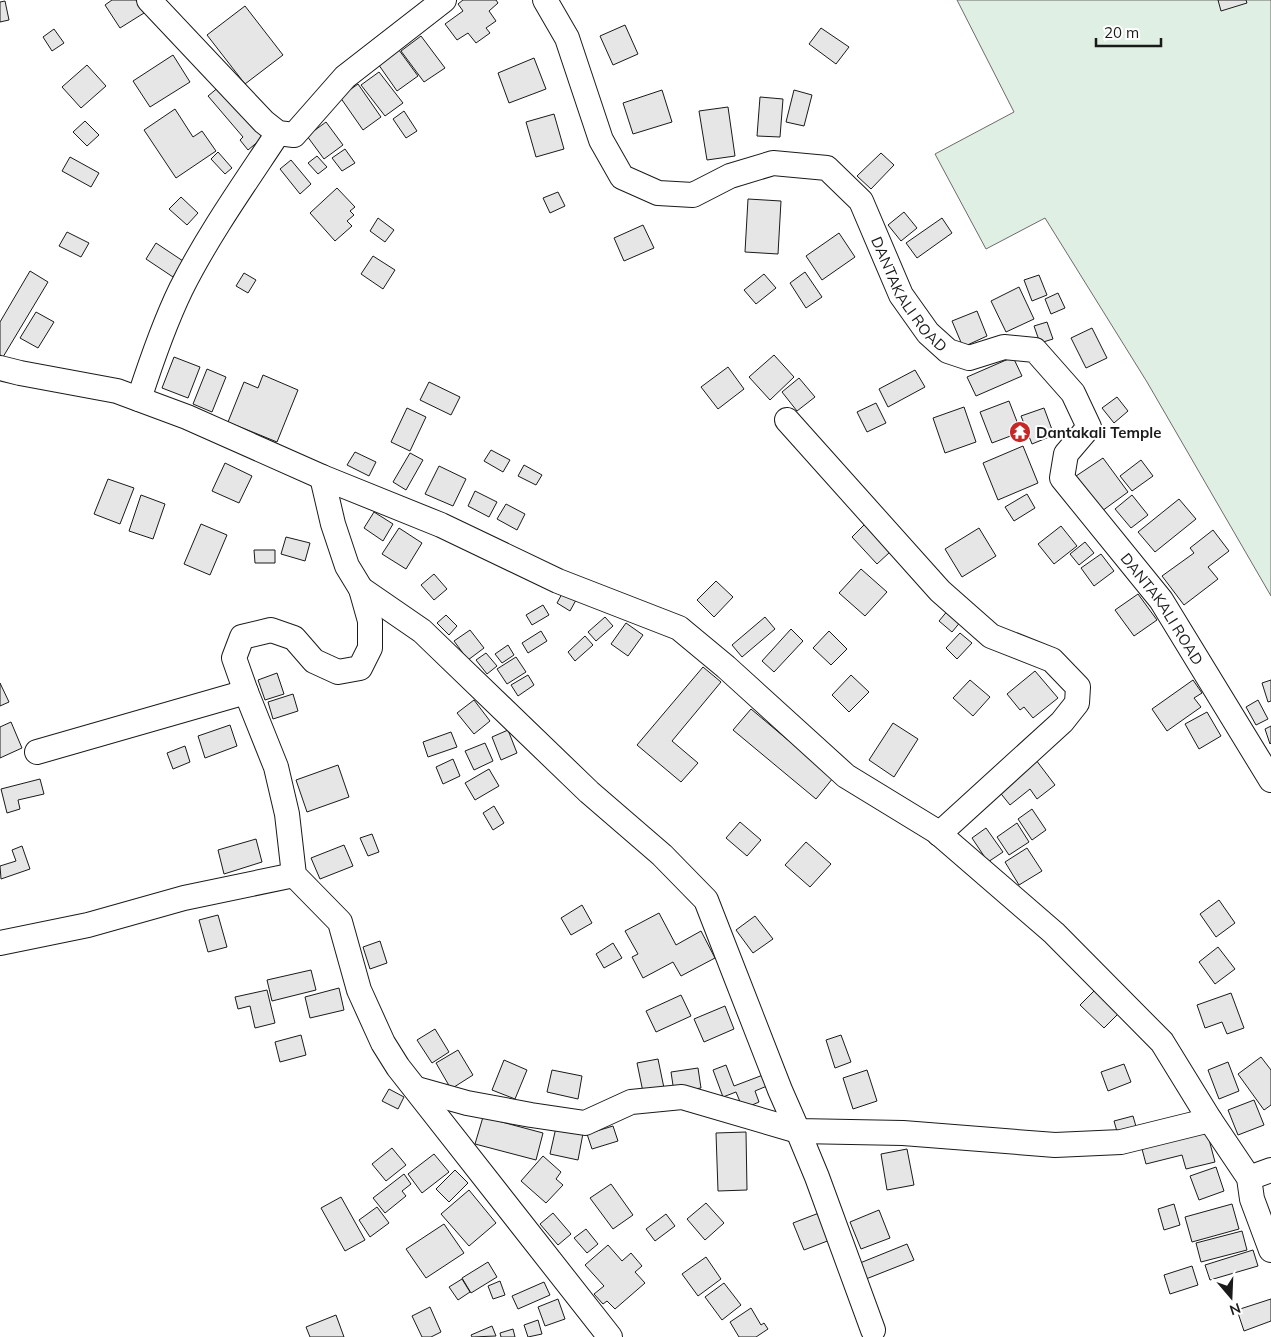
<svg xmlns="http://www.w3.org/2000/svg" width="1271" height="1337" font-family="Mulish,sans-serif">
	<rect width="100%" height="100%" fill="#fff"/>
	<!-- green -->
	<path fill="#e0efe3" stroke="#6a6a6a" d="M957,0H1271V596L1147,382L1045,218L986,249L935,154L1014,112Z"/>
	<!-- building -->
	<path fill="#e6e6e6" stroke="#1a1a1a" d="M112,0H136L144,13L120,28L105,5Z
		M463,0H496L498,3L489,11L496,21L486,28L490,33L476,43L468,33L457,40L445,24L463,11L458,4Z
		M1218,0H1246L1247,3L1221,11Z
		M5,1L9,20L0,22V2Z
		M245,6L283,55L245,84L207,35Z
		M625,25L638,54L613,65L600,36Z
		M821,28L849,47L836,64L809,44Z
		M54,29L64,43L52,51L43,37Z
		M421,36L445,68L424,82L401,51Z
		M396,46L418,76L397,91L376,61Z
		M173,55L190,82L150,107L133,81Z
		M534,58L546,89L509,103L498,73Z
		M87,65L106,86L81,108L62,87Z
		M379,72L403,103L385,116L361,85Z
		M358,84L381,117L363,130L340,97Z
		M220,86L266,135L248,150L240,140L243,137L208,96Z
		M662,90L672,122L633,134L623,103Z
		M794,90L812,95L804,126L786,122Z
		M760,97L783,99L780,137L757,136Z
		M728,107L735,156L707,160L699,111Z
		M175,109L193,137L202,131L216,151L176,178L144,130Z
		M404,111L417,131L406,138L393,119Z
		M554,114L564,149L536,157L526,122Z
		M85,121L99,135L87,146L73,132Z
		M326,122L343,145L324,159L307,136Z
		M345,149L355,163L342,171L332,158Z
		M218,152L232,168L225,174L211,159Z
		M881,153L894,165L871,189L857,176Z
		M317,156L327,167L318,174L308,163Z
		M70,157L99,173L91,187L62,171Z
		M291,160L311,184L300,194L280,169Z
		M337,188L355,207L350,211L354,215L347,221L352,226L335,241L310,213Z
		M558,192L565,206L550,213L543,198Z
		M181,197L198,213L187,225L169,209Z
		M748,199L781,201L778,254L745,252Z
		M904,212L917,228L901,241L888,225Z
		M378,218L394,230L385,242L370,231Z
		M942,218L952,233L917,258L906,243Z
		M643,225L654,248L624,261L614,238Z
		M67,232L89,243L81,257L59,246Z
		M839,233L855,257L822,280L806,256Z
		M156,243L183,261L173,277L146,259Z
		M373,256L395,270L383,289L361,274Z
		M30,271L48,282L3,357L0,355V322Z
		M805,272L822,297L806,308L790,283Z
		M244,273L256,280L248,293L236,286Z
		M764,274L776,288L756,304L744,290Z
		M1039,275L1047,295L1032,301L1024,280Z
		M1019,287L1034,319L1006,332L991,301Z
		M1058,293L1065,308L1051,314L1045,299Z
		M977,311L987,336L963,347L952,321Z
		M36,312L54,322L38,348L20,338Z
		M1047,322L1053,339L1040,343L1034,326Z
		M1092,328L1107,358L1086,368L1071,338Z
		M774,355L794,377L770,400L749,377Z
		M174,357L200,367L188,398L162,388Z
		M1013,357L1022,376L976,396L967,377Z
		M728,367L744,389L718,409L701,387Z
		M207,369L226,377L212,412L193,404Z
		M915,370L925,387L888,407L879,389Z
		M263,375L298,390L277,442L228,422L244,382L258,388Z
		M799,378L815,397L797,411L782,392Z
		M429,382L460,397L451,415L420,400Z
		M1117,397L1128,411L1114,423L1102,408Z
		M1009,401L1021,432L992,443L980,412Z
		M876,403L886,423L867,432L857,412Z
		M964,407L976,442L945,453L933,418Z
		M407,408L426,417L410,451L391,442Z
		M1044,408L1054,435L1032,444L1021,416Z
		M1023,446L1038,483L998,500L983,463Z
		M491,450L510,460L503,472L484,461Z
		M355,452L376,462L369,476L347,465Z
		M410,453L423,460L406,490L393,482Z
		M1103,458L1128,492L1102,511L1076,476Z
		M1141,460L1153,476L1132,491L1120,476Z
		M225,463L252,476L239,503L212,491Z
		M524,465L542,475L536,485L518,476Z
		M439,466L466,479L453,506L425,494Z
		M108,479L134,488L120,524L94,514Z
		M475,491L497,502L489,517L468,506Z
		M1027,494L1035,508L1014,521L1005,507Z
		M141,495L165,504L153,539L129,531Z
		M1132,495L1148,515L1131,528L1115,509Z
		M1179,499L1196,519L1155,552L1138,532Z
		M506,504L525,514L517,530L497,519Z
		M374,512L393,524L383,541L364,528Z
		M201,524L227,535L210,575L184,564Z
		M865,524L890,552L877,564L852,537Z
		M1061,526L1077,546L1054,564L1038,544Z
		M399,528L422,543L406,569L382,554Z
		M979,528L996,556L962,577L945,549Z
		M1213,530L1229,551L1208,567L1218,579L1184,605L1162,576L1194,553L1190,548Z
		M286,537L310,543L305,561L281,554Z
		M1085,542L1094,553L1079,565L1070,554Z
		M254,550H275V563H255Z
		M1101,554L1114,571L1094,586L1081,568Z
		M861,569L887,592L865,616L839,593Z
		M434,574L447,589L434,600L421,585Z
		M716,581L733,597L714,617L697,600Z
		M563,592L576,600L570,611L557,603Z
		M1138,594L1157,620L1134,636L1115,610Z
		M543,605L549,615L532,625L526,615Z
		M949,609L962,620L952,632L939,621Z
		M446,615L457,626L449,635L437,623Z
		M605,617L613,626L596,641L588,632Z
		M765,617L775,629L742,657L732,645Z
		M626,623L643,635L628,656L611,644Z
		M791,629L803,641L774,672L762,661Z
		M470,630L484,648L468,660L454,641Z
		M541,631L547,641L528,653L522,643Z
		M829,631L847,649L831,665L813,648Z
		M960,633L972,643L957,659L946,648Z
		M585,636L593,645L575,661L568,652Z
		M508,645L514,655L502,663L495,654Z
		M486,653L497,666L487,674L476,660Z
		M516,657L526,672L507,684L497,669Z
		M703,667L721,682L672,741L698,763L681,782L637,745Z
		M1035,671L1058,698L1033,718L1024,707L1020,710L1007,694Z
		M277,673L284,694L265,700L258,680Z
		M528,675L534,685L518,696L511,685Z
		M851,675L869,692L849,712L832,695Z
		M970,680L990,697L973,716L953,698Z
		M1193,680L1202,693L1194,698L1201,707L1167,731L1152,709Z
		M1271,680V701L1268,702L1262,683Z
		M0,683L9,702L0,706Z
		M293,694L298,711L273,719L268,702Z
		M474,700L490,721L474,734L457,713Z
		M1258,700L1268,719L1256,725L1246,707Z
		M751,709L833,778L816,799L733,730Z
		M1207,712L1221,736L1199,749L1185,724Z
		M11,722L22,748L0,758V727Z
		M893,723L918,739L894,777L869,760Z
		M230,725L237,746L205,758L198,736Z
		M1271,726V743L1270,744L1265,729Z
		M508,730L517,753L501,760L492,737Z
		M451,732L457,747L428,757L423,742Z
		M485,743L493,761L474,770L465,751Z
		M185,746L190,762L173,769L167,753Z
		M453,759L460,776L443,784L436,767Z
		M1036,760L1055,785L1037,799L1030,789L1010,805L998,790Z
		M338,765L349,797L307,812L296,780Z
		M489,769L499,786L475,800L465,783Z
		M40,779L44,794L18,800L20,809L7,813L1,789Z
		M494,806L504,823L493,830L483,813Z
		M1032,809L1046,830L1032,840L1018,819Z
		M740,822L761,840L747,856L726,838Z
		M1017,823L1029,842L1009,855L997,837Z
		M986,828L1003,852L988,862L972,838Z
		M372,834L379,852L368,856L360,838Z
		M256,839L262,862L224,874L218,850Z
		M806,842L831,864L810,887L785,865Z
		M344,845L353,866L320,879L311,858Z
		M22,846L30,869L1,879L0,866L16,861L12,850Z
		M1027,848L1042,871L1019,885L1005,862Z
		M1219,900L1235,923L1216,937L1200,914Z
		M582,905L592,923L571,935L561,918Z
		M659,913L676,945L701,931L715,958L681,976L673,962L643,978L632,957L638,954L625,931Z
		M218,915L227,947L208,952L199,920Z
		M755,916L773,939L753,953L736,930Z
		M380,941L387,963L370,969L363,947Z
		M613,943L622,958L604,968L596,954Z
		M1218,947L1235,969L1215,984L1199,962Z
		M311,970L316,990L272,1001L267,980Z
		M1098,987L1122,1010L1104,1028L1080,1005Z
		M339,988L344,1010L310,1018L305,997Z
		M267,990L275,1023L255,1028L250,1006L238,1009L235,997Z
		M1231,993L1244,1028L1227,1034L1222,1022L1205,1028L1197,1005Z
		M681,995L691,1016L656,1032L646,1011Z
		M725,1006L734,1029L704,1042L694,1019Z
		M435,1029L449,1052L432,1063L417,1040Z
		M301,1035L306,1055L280,1062L275,1042Z
		M841,1035L851,1062L835,1068L826,1040Z
		M458,1050L473,1075L451,1089L436,1063Z
		M1261,1057L1271,1070V1105L1264,1110L1238,1074Z
		M658,1059L664,1088L643,1092L637,1063Z
		M504,1060L527,1070L515,1099L492,1090Z
		M1228,1062L1239,1091L1219,1099L1208,1070Z
		M1124,1064L1131,1082L1108,1091L1101,1072Z
		M726,1065L734,1086L763,1075L767,1086L755,1091L759,1102L743,1109L736,1092L723,1097L713,1070Z
		M698,1068L701,1088L674,1092L671,1072Z
		M552,1070L582,1076L578,1099L547,1092Z
		M867,1070L877,1101L853,1109L843,1078Z
		M389,1089L404,1097L398,1109L382,1101Z
		M1254,1100L1264,1125L1238,1135L1228,1110Z
		M1133,1116L1137,1130L1118,1135L1114,1121Z
		M483,1117L543,1133L536,1160L475,1144Z
		M557,1123L584,1128L578,1160L550,1154Z
		M613,1126L618,1141L592,1149L587,1134Z
		M746,1132L747,1190L718,1191L716,1133Z
		M1207,1132L1215,1162L1186,1169L1182,1155L1146,1164L1142,1149Z
		M392,1148L406,1165L386,1181L372,1164Z
		M907,1149L914,1185L887,1190L881,1154Z
		M434,1154L449,1172L422,1193L408,1174Z
		M543,1156L561,1172L556,1179L563,1185L546,1203L521,1181Z
		M1216,1167L1224,1191L1199,1200L1190,1176Z
		M455,1170L468,1183L449,1202L436,1189Z
		M404,1174L411,1184L402,1191L406,1196L385,1213L373,1198Z
		M611,1184L633,1215L613,1229L590,1198Z
		M469,1190L496,1223L469,1246L441,1214Z
		M341,1197L365,1240L345,1251L321,1208Z
		M706,1203L724,1223L705,1240L687,1219Z
		M1174,1204L1180,1225L1164,1230L1158,1209Z
		M1232,1204L1239,1229L1192,1242L1185,1217Z
		M377,1207L389,1223L370,1237L359,1220Z
		M879,1210L890,1238L861,1249L850,1222Z
		M553,1213L571,1234L558,1245L540,1224Z
		M819,1213L830,1240L804,1250L793,1223Z
		M666,1214L675,1226L655,1241L646,1229Z
		M444,1224L464,1253L426,1278L406,1249Z
		M586,1229L598,1244L587,1253L574,1238Z
		M1242,1231L1247,1250L1201,1262L1196,1243Z
		M907,1244L914,1260L866,1279L860,1263Z
		M608,1245L622,1261L631,1253L642,1266L635,1272L645,1283L615,1309L607,1301L603,1304L594,1294L604,1286L585,1265Z
		M1253,1250L1258,1266L1210,1280L1205,1265Z
		M706,1257L721,1279L698,1296L682,1274Z
		M488,1262L497,1277L471,1293L462,1278Z
		M1192,1266L1198,1285L1170,1294L1164,1275Z
		M462,1279L470,1292L458,1300L449,1287Z
		M500,1281L505,1295L493,1299L488,1286Z
		M544,1282L550,1295L518,1309L512,1296Z
		M724,1283L741,1305L722,1320L705,1297Z
		M558,1299L565,1319L545,1326L538,1307Z
		M1271,1299V1321L1244,1331L1237,1310Z
		M430,1307L441,1332L431,1337H422L412,1316Z
		M751,1308L761,1325L764,1323L768,1329L756,1337H739L730,1322Z
		M336,1315L344,1337H310L306,1327Z
		M538,1320L542,1334L528,1337L524,1325Z
		M492,1326L496,1336L472,1337L471,1335Z
		M513,1329L515,1337H501L500,1333Z"/>
	<g fill="none" stroke-linecap="round" stroke-linejoin="round">
		<!-- minor casing -->
		<g stroke="#1a1a1a" stroke-width="26">
			<g id="minor">
				<path d="M149,0L264,122L278,133L294,135L345,77L444,0"/>
				<path id="s1" d="M545,0L567,38L601,140L622,177L658,193L693,195L730,176L773,163L827,168L861,201L901,295L928,333L948,351L969,358L1004,347L1035,350L1073,393L1089,427L1066,454L1062,478L1161,600L1271,780"/>
				<path d="M0,368L20,373L117,391L187,417L322,477L441,525L558,581L679,628L726,667L846,776L936,831L1054,933L1162,1042L1210,1120L1249,1178L1252,1199L1271,1250"/>
				<path d="M139,399C151,362 164,324 181,289C208,235 245,183 278,133"/>
				<path d="M787,420L940,591L991,636L1052,660L1078,687L1077,703L1062,722L939,834"/>
				<path d="M322,477L333,524L347,566L361,589L370,621V648L360,668L338,672L314,661L294,638L271,630L242,637L234,658L246,692L276,767L287,814L294,875L340,922L359,990L383,1043L398,1067L610,1337"/>
				<path d="M361,589L422,631L589,792L662,855L706,900L780,1090L798,1131L817,1177L873,1330"/>
				<path d="M37,752L246,692"/>
				<path d="M0,943L88,925L184,898L294,875"/>
				<path d="M417,1089L467,1103L531,1115L585,1123L631,1102L682,1097L798,1131L903,1133L1055,1145L1121,1142L1210,1120"/>
				<path d="M1249,1178L1271,1170"/>
			</g>
		</g>
		<!-- minor -->
		<use href="#minor" stroke="#fff" stroke-width="24"/>
	</g>
	<!-- icons -->
	<defs>
		<g id="temple-disc" transform="scale(1.125)"><circle r="9.5" fill="#c62828" stroke="#fff"/><path d="M0-6L5-2H3V0L6.5 2.5H4V6H1.5V3h-3V6H-4V2.5H-6.5L-3 0V-2H-5Z" fill="#fff"/></g>
	</defs>
	<g fill-rule="evenodd">
		<use href="#temple-disc" x="1020" y="432"/>
	</g>
	<g text-anchor="middle" dominant-baseline="central" stroke-width="4" stroke-linejoin="round" paint-order="stroke">
		<!-- street labels -->
		<g font-size="15" fill="#1a1a1a" stroke="#fff">
			<text stroke="none"><textPath href="#s1" startOffset="562">DANTAKALI ROAD</textPath></text>
			<text stroke="none"><textPath href="#s1" startOffset="1042">DANTAKALI ROAD</textPath></text>
		</g>
		<!-- poi labels -->
		<g font-size="15" font-weight="bold" fill="#1a1a1a" stroke="#fff" text-anchor="start">
			<text x="1036" y="432">Dantakali Temple</text>
		</g>
	</g>
	<!-- north arrow -->
	<g transform="translate(1231 1297) rotate(161)" stroke="#ffffff" stroke-width="4" paint-order="stroke">
	<path d="M0-4L9 19L0 12L-9 19Z" fill="#1a1a1a"/>
	<text y="-8" font-size="14" font-weight="bold" text-anchor="middle" fill="#1a1a1a">N</text>
	</g>
	<!-- scale -->
	<path d="M1096 38v8h65v-8" fill="none" stroke="#1a1a1a" stroke-width="2.5"/>
	<text x="1104" y="38" font-size="15" fill="#1a1a1a" stroke="#ffffff" stroke-width="4" paint-order="stroke">20 m</text>
</svg>
